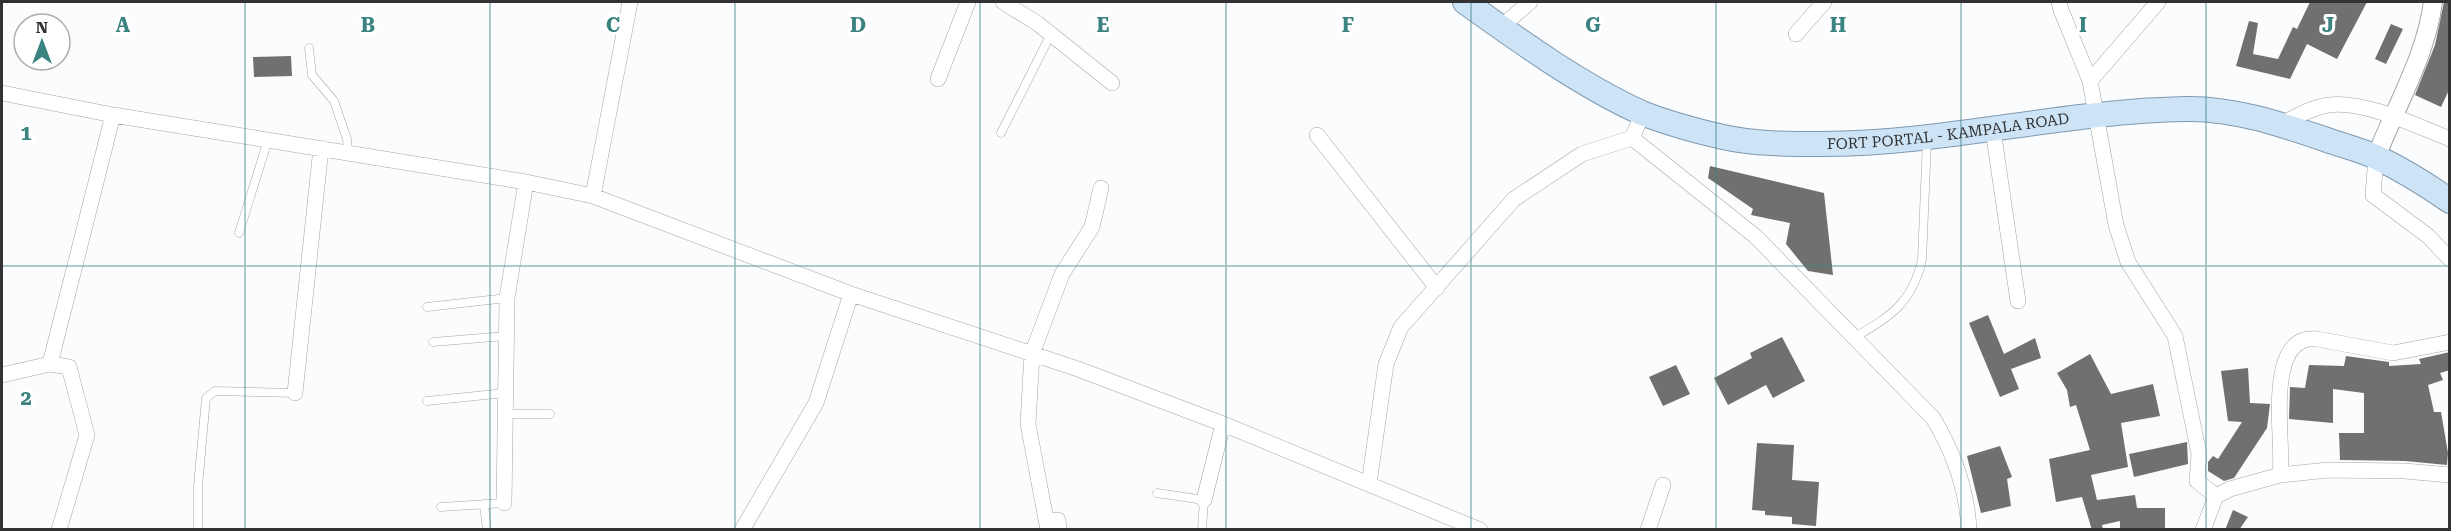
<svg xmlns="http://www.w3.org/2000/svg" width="2451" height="531" font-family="'Roboto Serif',serif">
	<rect width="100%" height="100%" fill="#fafcfd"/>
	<!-- building -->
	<path fill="#70706e" d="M2310,2H2367L2337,59L2307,44L2290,79L2236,66L2249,21L2258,23L2253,54L2278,59L2293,27L2297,29Z
		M2444,2H2450V88L2441,107L2415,95L2435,45Z
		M2391,24L2403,29L2386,64L2375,59Z
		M291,56L292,76L254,77L253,57Z
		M1710,166L1824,193L1833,275L1808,271L1786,244L1790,223L1751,215L1753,209L1708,178Z
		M1988,315L2004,354L2035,338L2041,358L2011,369L2019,389L2000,397L1969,323Z
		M1782,337L1805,381L1773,398L1766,385L1728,405L1714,378L1752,358L1750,353Z
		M2450,352V370L2440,373L2443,380L2428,385L2434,412H2441L2448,453L2447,465L2405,461L2340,460L2339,433H2364V393L2333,389V423L2289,419L2290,387L2305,388L2309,365L2344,366L2346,356L2389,362V366L2421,364L2419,359Z
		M2090,354L2111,394L2153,384L2160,416L2121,423L2128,467L2091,475L2097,500L2135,495L2137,508H2165V530H2120V521L2102,525L2103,530H2092L2082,497L2056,502L2049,459L2090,450L2076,405L2070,407L2067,390L2057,373Z
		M1676,365L1690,394L1663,406L1649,377Z
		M2248,368L2250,403L2270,404L2267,428L2234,478L2224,481L2208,471V462L2213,456L2218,459L2242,422L2228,421L2221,371Z
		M2187,442L2188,464L2134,477L2129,454Z
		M1757,443L1794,445L1792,480L1819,482L1816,526L1792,524V517L1765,515V511L1752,510Z
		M2000,446L2012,477L2007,479L2011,506L1981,513L1967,456Z
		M2233,510L2248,517L2239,530H2225Z"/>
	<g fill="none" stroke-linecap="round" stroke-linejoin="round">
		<!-- service casing -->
		<g stroke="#a3a5a6" stroke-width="9">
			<path id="service" d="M309,48L312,75L334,101L347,139L348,153
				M1001,133L1051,34
				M239,233L268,140
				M427,307L507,298
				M1855,337C1891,316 1912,303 1922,260L1927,140
				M433,342L506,336
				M427,401L505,393
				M505,414H550
				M1157,493L1204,500L1202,530
				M484,504L487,530
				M441,507L504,503
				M198,530V486L206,398L215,391L295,393"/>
		</g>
		<!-- minor casing -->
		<g stroke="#a3a5a6" stroke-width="16">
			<path id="minor" d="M1003,2L1037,23L1112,83
				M2059,2L2061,10L2090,81L2116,225L2128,262L2175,336L2199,454L2197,481L2216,496
				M1501,27L1530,2
				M1796,34L1824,2
				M938,79L968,2
				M2090,81L2158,2
				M2,93L113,115L526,182L593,196L851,294L1078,369L1223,424L1480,530
				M2281,124C2296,117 2312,107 2329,105C2364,100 2417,126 2450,139
				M1993,130L2018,301
				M1317,135L1437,288
				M1632,138L1755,236L1933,418C1954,453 1967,488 1969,530
				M2376,157L2373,195L2428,236L2450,259
				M593,196L630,2
				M50,364L69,367L87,435L59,530
				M2,375L50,364L113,115
				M295,393L321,148
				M2280,475L2328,470L2405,471L2450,475
				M1369,484L1386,364L1401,327L1514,199L1582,154L1632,138L1643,113
				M1204,500L1223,424
				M504,503L507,298L526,182
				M1046,521L1058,520L1059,530
				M742,530L816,403L851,294
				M1048,530L1028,424L1032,354L1062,274L1092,227L1101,188
				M1648,530L1663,485
				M2203,530L2216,496L2230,489L2280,475C2285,443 2262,334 2317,339L2393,353L2450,342"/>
		</g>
		<!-- tertiary casing -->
		<g stroke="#a3a5a6" stroke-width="20">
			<path id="tertiary" d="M2376,157C2396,106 2426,56 2433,2"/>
		</g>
		<!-- primary casing -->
		<g stroke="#8199ae" stroke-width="26">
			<g id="primary">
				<path id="s1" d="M1465,2C1518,40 1582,86 1642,113C1664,122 1700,132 1723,137C1754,144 1789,144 1822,144C1944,144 2064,111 2186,109C2236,108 2286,126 2333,142C2348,147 2364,151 2378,158C2403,170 2427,185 2450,201"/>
			</g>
		</g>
		<!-- service -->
		<use href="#service" stroke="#fff" stroke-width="8"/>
		<!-- minor -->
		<use href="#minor" stroke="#fff" stroke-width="15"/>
		<!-- tertiary -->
		<use href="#tertiary" stroke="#fff" stroke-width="18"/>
		<!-- primary -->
		<use href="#primary" stroke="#cde3f6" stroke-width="24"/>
	</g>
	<!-- grid -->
	<path fill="none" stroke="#3b8381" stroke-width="1.5" stroke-opacity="0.55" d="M245,2V530M490,2V530M735,2V530M980,2V530M1226,2V530M1471,2V530M1716,2V530M1961,2V530M2206,2V530M2,266H2450"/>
	<g text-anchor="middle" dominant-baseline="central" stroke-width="6" stroke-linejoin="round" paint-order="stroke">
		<!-- street labels -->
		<g font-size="15" fill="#313232" stroke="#fff">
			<text stroke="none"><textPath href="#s1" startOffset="520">FORT PORTAL - KAMPALA ROAD</textPath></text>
		</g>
	</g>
	<g font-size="20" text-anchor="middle" font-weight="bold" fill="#3b8381" stroke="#fff" stroke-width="6" stroke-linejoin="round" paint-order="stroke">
		<text x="123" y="32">A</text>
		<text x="368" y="32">B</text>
		<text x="613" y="32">C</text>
		<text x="858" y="32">D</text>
		<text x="1103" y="32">E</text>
		<text x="1348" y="32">F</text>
		<text x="1593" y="32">G</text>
		<text x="1838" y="32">H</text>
		<text x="2083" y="32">I</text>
		<text x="2328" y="32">J</text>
		<text x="26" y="140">1</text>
		<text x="26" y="405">2</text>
	</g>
	<!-- border -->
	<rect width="2451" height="531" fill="none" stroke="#313232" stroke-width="6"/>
	<!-- north arrow -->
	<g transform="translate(42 42)"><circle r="28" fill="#ffffff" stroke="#adadad" stroke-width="1.5"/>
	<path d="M0-4.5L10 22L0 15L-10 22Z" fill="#3b8381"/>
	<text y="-9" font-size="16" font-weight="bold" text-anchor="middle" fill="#313232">N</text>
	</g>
</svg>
